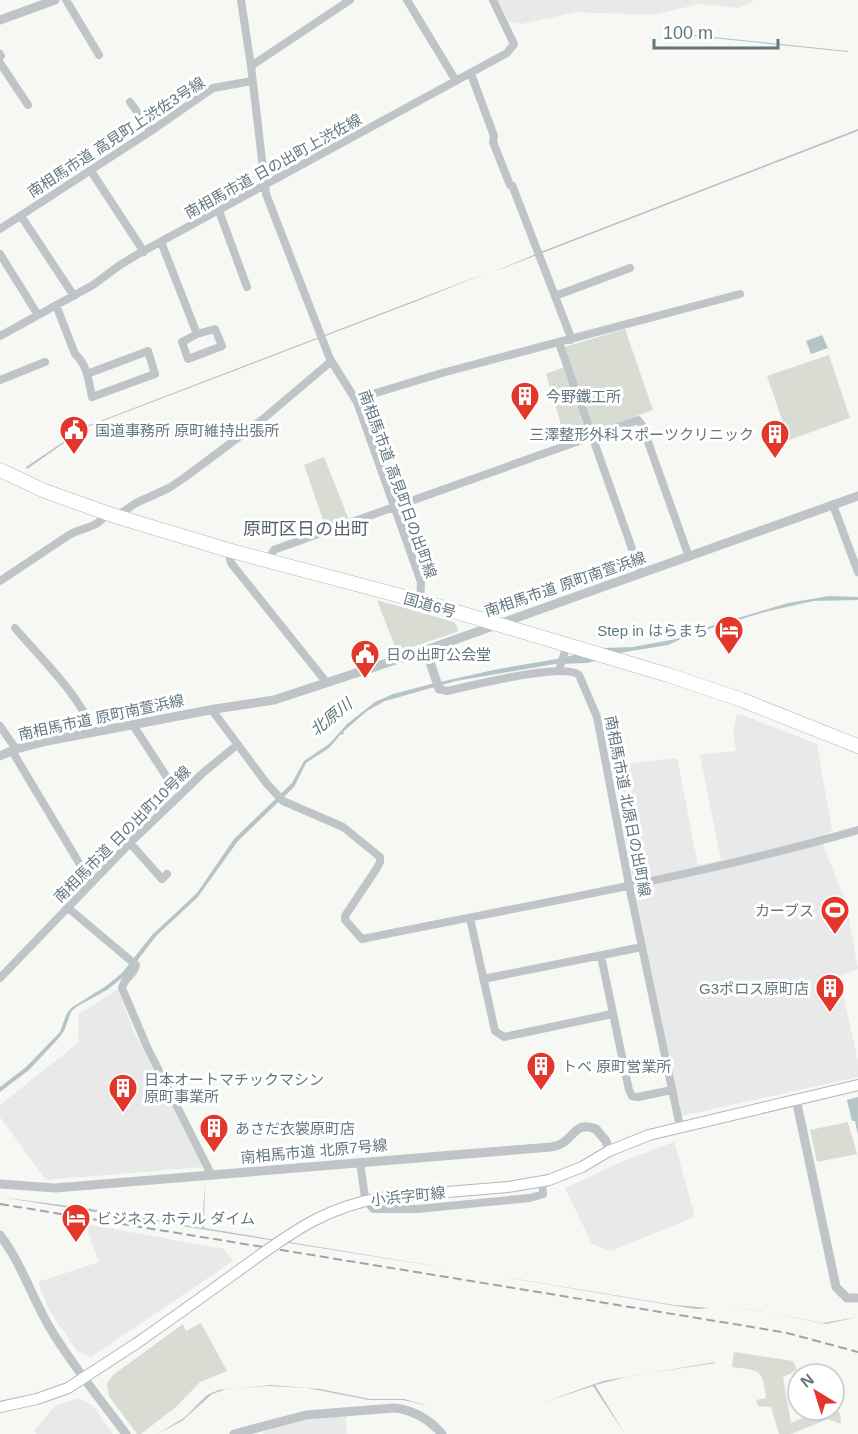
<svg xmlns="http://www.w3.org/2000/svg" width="858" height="1434" font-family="Helvetica,'Noto Sans JP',sans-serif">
	<rect width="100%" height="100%" fill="#f7f7f4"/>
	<!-- built -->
	<path fill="#e8e9e8" d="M498,0H755L738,8L700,4L652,15L576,12L522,24L509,22Z
		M737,713L817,744L832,831L820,837L846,903L858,969L839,976L858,1061V1077L681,1116L632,876L612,765L677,758L698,865L721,860L700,755L736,751L733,733Z
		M118,989L133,1030L203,1167L46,1180L0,1117V1105L78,1043L79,1014Z
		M674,1142L694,1213L692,1218L611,1251L592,1244L565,1188L621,1162Z
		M85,1224L224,1249L233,1261L91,1357L77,1351L49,1310L38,1282L99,1262Z
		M78,1398L92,1405L113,1434H37L34,1431L55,1406Z
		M346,1416L347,1434H264L263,1432L297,1421Z"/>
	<!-- green -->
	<path fill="#d8dcd3" d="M625,329L653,410L593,432L564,347Z
		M829,355L850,418L789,440L767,376Z
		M565,367L586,434L565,438L546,374Z
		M324,457L349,520L326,528L304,465Z
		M377,600L454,622L458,629L457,632L397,652Z
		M848,1122L857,1154L817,1162L810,1130Z
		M201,1323L227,1371L200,1382L176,1407L141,1434H137L109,1396L107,1383L113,1375L183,1324L186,1331Z
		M734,1352L793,1361L797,1370L783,1377L791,1423C806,1417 824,1404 840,1413L841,1424L828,1419L791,1434H779L771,1407L758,1406L756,1400L766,1398C762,1368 761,1371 732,1367Z"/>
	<!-- water -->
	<path fill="#b5c5c7" d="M684,34L848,51V52L683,35Z
		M858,129V131L493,272L543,251Z
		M489,272L417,301L87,427L27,469L26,467L87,426Z
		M822,335L828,348L811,354L806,341Z
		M829,596L858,597V600L813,601L765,612L692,634L668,645L619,653L588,663L555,664L456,681L385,701L367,711L344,731L343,735L341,734L329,748L306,763L294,787L238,841L197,898L157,935L127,974L107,990L76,1007L71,1012L64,1031L58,1039L29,1070L0,1092V1087L26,1067L60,1032L66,1015L71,1008L106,986L122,973L152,935L197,893L234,839L292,783L304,761L329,744L347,724L375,702L393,694L431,684L498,669L557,659L603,648L633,647L676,639L701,629L788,603Z
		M858,1097V1135L855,1121H852L847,1100Z
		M205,1182L204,1228L459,1270L0,1197L92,1209L202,1228Z
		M468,1271L674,1305L710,1308L696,1309L670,1305Z
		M723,1304L823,1323L858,1317L826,1324Z
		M715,1362V1363L631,1376L595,1385L625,1434L593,1386L542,1403L603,1381Z
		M271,1385L320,1389L370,1399H404L429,1406L403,1400H369L307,1388L269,1386L227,1389L212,1394L182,1421L157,1434L184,1418L207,1395L219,1390Z"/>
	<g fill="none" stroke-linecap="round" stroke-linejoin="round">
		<!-- secondary casing -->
		<g stroke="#b0b8bb" stroke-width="12">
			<path id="secondary" d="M387,1197L508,1187L549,1180L582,1167L609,1151L649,1135L858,1085
				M0,1407L37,1399L68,1388L137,1343"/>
		</g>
		<!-- trunk casing -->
		<g stroke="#b1b7ba" stroke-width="15">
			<path id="trunk" d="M0,470L45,491L115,516L228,550L420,601L668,675L742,700L858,746"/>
		</g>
		<!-- minor -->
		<path stroke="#bec4c7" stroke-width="8" d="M66,0L99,55
			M241,0L251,66L266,194L330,359L357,402L421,582L420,601
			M407,0L456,81
			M0,54L1,56
			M0,63L28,105
			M251,66L350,0
			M471,74L494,136L493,142L510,185H512L570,335V340
			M130,102L151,131
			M91,171L144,252
			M219,211L247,287
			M21,216L74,296
			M0,229L151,131L213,88L252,81
			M161,242L197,334L182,342L188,359L222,346L215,329L197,334
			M0,254L38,315
			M555,296L630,268
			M56,305L75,354C87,364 89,382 92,397L155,374L148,351L87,374
			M0,336L93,285L120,265L138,254L507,53L514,44L493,0
			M559,343L641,574
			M0,380L45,362
			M356,399L442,373L740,294
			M833,505L858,572
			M117,516L136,503L169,488L184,478L263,419L328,364L332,363
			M228,550L231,563L327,683
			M268,560L274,550L279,548L638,420L642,425L689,557
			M0,581L69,535C85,526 97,529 107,513
			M15,628C43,661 77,692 94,732
			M559,670L567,645
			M439,689L447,691C470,686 563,662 579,675L597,717L629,885L680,1127
			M212,710L267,784L283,801L343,827L380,857V862L377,868L345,916V920L362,939C528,905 695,877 858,830
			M133,725L168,779
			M0,726L16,749
			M12,751L91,883
			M130,843L162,879L167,874
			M67,907L136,965C135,974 124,978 122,988L147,1047L211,1174
			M470,918L495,1031L504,1037L612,1014
			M601,956L629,1090L632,1096L638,1097L672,1090
			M0,978L133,840L204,772L237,745
			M483,979L642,947
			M360,1162L365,1198L373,1209H417L530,1198L543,1194L542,1181"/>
		<!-- tertiary -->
		<path stroke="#bec4c7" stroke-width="9" d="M0,20L55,0
			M426,650L439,689
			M0,756L16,749L47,741L215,709L274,700L426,650L858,496
			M796,1099L836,1287L847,1298H858
			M0,1184L55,1188L551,1147C575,1144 572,1119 596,1129L606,1141L609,1151
			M0,1235C22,1264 32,1298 50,1328C72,1365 100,1399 126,1434
			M234,1434L306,1415L394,1408C414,1410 429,1419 442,1434"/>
		<!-- secondary -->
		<use href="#secondary" stroke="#fff" stroke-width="10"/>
		<!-- trunk -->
		<use href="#trunk" stroke="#fff" stroke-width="14"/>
		<!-- rail -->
		<path stroke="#9da7ab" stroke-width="2" stroke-dasharray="9 4.5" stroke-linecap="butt" d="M0,1204L740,1325L787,1333L858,1352"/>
		<!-- secondary-bridge casing -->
		<g stroke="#b0b8bb" stroke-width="12" stroke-linecap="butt">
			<path id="secondary-bridge" d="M137,1343C170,1320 202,1297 234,1274C285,1237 323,1206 387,1197"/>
		</g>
		<!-- secondary-bridge -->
		<use href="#secondary-bridge" stroke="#fff" stroke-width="10"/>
	</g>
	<!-- icons -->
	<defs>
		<g id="building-pin" transform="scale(1.5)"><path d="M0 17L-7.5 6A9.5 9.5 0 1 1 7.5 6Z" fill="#e2372a" stroke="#fff"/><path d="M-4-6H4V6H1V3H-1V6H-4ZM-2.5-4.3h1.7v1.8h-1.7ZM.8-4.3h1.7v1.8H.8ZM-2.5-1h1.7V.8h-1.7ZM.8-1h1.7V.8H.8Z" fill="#fff"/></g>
		<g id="civic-pin" transform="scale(1.5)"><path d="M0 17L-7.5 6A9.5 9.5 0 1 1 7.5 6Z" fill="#e2372a" stroke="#fff"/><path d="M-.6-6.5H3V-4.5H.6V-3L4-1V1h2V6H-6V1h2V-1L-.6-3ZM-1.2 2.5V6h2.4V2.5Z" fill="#fff"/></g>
		<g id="hotel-pin" transform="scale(1.5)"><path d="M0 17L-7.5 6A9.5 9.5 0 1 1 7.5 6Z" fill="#e2372a" stroke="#fff"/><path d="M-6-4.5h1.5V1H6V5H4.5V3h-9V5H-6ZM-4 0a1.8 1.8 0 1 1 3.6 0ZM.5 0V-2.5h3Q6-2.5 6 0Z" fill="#fff"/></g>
		<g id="stadium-pin" transform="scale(1.5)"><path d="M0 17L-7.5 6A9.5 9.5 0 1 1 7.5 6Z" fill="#e2372a" stroke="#fff"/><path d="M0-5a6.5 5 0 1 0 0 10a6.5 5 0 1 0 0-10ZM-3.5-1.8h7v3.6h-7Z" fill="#fff"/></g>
	</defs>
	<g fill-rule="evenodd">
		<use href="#building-pin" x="525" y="396"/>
		<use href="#civic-pin" x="74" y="430"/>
		<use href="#building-pin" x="775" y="434"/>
		<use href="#hotel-pin" x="729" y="630"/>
		<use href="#civic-pin" x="365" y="654"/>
		<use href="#stadium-pin" x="835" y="910"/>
		<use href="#building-pin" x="830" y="988"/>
		<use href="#building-pin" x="541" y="1066"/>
		<use href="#building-pin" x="123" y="1088"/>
		<use href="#building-pin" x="214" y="1128"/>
		<use href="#hotel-pin" x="76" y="1218"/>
	</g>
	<g text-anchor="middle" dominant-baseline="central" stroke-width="6" stroke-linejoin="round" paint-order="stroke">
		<!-- street labels -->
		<g font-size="15" fill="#62777f" stroke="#fff">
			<text transform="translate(116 137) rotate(-33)">南相馬市道 高見町上渋佐3号線</text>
			<text transform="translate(273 166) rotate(-29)">南相馬市道 日の出町上渋佐線</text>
			<text transform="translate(398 484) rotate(70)">南相馬市道 高見町日の出町線</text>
			<text transform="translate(565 584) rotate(-19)">南相馬市道 原町南萱浜線</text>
			<text transform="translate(430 605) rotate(16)">国道6号</text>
			<text transform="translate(101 717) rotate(-12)">南相馬市道 原町南萱浜線</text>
			<text transform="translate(628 806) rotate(79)">南相馬市道 北原日の出町線</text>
			<text transform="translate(122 834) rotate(-45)">南相馬市道 日の出町10号線</text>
			<text transform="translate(314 1151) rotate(-5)">南相馬市道 北原7号線</text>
			<text transform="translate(408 1196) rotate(-6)">小浜字町線</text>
		</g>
		<!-- poi labels -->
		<g font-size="15" fill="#62777f" stroke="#fff" text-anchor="start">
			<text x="546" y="396">今野鐵工所</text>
			<text x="95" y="430">国道事務所 原町維持出張所</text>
			<text x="754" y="434" text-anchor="end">三澤整形外科スポーツクリニック</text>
			<text x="708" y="630" text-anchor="end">Step in はらまち</text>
			<text x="386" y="654">日の出町公会堂</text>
			<text x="814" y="910" text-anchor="end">カーブス</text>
			<text x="809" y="988" text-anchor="end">G3ポロス原町店</text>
			<text x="562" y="1066">トベ 原町営業所</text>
			<text x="144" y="1079">日本オートマチックマシン<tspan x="144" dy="17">原町事業所</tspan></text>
			<text x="235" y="1128">あさだ衣裳原町店</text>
			<text x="97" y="1218">ビジネス ホテル ダイム</text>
		</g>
		<!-- water labels -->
		<g font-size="16" font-style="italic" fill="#5d777a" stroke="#fff">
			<text transform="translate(331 717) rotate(-39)">北原川</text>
		</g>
		<!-- quarter labels -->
		<g font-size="18" fill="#54646a" stroke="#fff">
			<text x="306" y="529">原町区日の出町</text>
		</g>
	</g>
	<!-- north arrow -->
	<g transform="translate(816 1392) rotate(322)"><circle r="28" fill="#ffffff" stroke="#c0c9cc" stroke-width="1.5"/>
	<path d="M0-4.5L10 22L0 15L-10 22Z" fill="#e2372a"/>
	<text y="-9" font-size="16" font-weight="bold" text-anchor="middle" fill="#62777f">N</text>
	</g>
	<!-- scale -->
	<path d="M654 39v9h124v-9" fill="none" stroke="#62777f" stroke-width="3"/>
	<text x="663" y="39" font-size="18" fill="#62777f" stroke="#ffffff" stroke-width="4.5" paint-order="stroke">100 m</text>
</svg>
